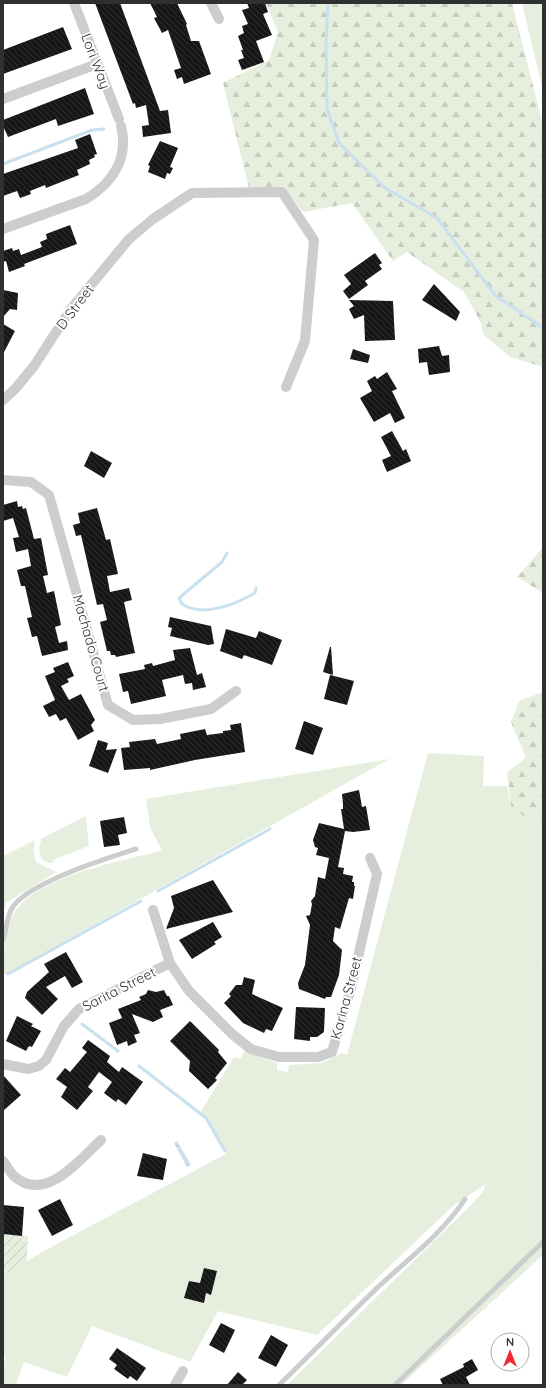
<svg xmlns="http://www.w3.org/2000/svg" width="546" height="1388" font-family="Quicksand,sans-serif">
	<defs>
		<pattern id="forest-firs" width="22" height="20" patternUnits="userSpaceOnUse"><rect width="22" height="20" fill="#e6eedd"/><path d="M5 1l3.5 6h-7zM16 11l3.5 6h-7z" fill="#c6ccbe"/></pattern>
		<pattern id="garden-furrows" width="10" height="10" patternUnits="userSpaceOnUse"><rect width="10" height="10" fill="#e6eedd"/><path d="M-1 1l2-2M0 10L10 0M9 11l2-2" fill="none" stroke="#c6ccbe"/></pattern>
		<pattern id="water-ripples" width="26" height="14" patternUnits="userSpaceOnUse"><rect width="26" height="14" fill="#c9e0ef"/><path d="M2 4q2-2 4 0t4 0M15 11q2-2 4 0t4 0" fill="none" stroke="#adc0cd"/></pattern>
		<pattern id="building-back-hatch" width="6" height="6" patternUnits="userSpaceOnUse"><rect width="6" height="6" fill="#171717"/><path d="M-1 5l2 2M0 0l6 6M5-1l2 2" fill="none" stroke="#303030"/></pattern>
	</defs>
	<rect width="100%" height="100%" fill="#fff"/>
	<!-- green -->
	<path fill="#e6eedd" d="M522,3H543V91Z
		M428,753L484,756L483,786H507L511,807L543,829V955L541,963L543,964V1255L401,1385H287L471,1205L482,1193L486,1184L454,1205L317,1335L218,1311L190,1362L92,1326L67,1377L24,1362L16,1385H3V1366L6,1356L3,1355V1275L53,1246L226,1154L206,1118L200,1113L234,1057L240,1059L245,1051L277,1063V1070L288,1072L289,1065L322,1063L342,1053L347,1055Z
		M389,759L7,974L3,975C3,955 4,929 15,912C36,877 123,860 162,851L150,827L146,799Z
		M86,816L89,846L53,860V863C38,864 37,849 42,838Z
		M35,840L34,853L36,862L56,872L6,903L3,913V856Z"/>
	<!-- forest -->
	<path fill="url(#forest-firs)" d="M266,3H512L543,125V367L510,357L484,335L480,321L464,292L407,252L393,261L352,203L303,212L285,188H249L223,83L269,60L278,32Z
		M543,547V593L517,577Z
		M543,692V829L511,807L507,772L526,758L511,722L519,701Z"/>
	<!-- garden -->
	<path fill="url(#garden-furrows)" d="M3,1234L28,1236L27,1261L3,1275Z"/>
	<!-- water -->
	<path fill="url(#water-ripples)" d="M177,1141L191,1165L187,1167L174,1143Z"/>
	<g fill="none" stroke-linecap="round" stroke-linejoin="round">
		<!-- stream -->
		<path stroke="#c9e0ef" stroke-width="3" d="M328,3L326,43L327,109L339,143L385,188L437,218L495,295L543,328
			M3,164L92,130L104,129
			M227,553L222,562L179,598L182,604C203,618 236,604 255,593L256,588
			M158,891L270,829
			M8,974L141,901
			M82,1024L118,1051
			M139,1066L206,1118L225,1151"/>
	</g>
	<!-- building -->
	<path fill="url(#building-back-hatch)" d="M95,3H120L160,111L168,110L171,133L143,137L142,126L149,125L146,105L136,108L135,103L133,104Z
		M150,3H177L187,24L186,25L191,41H199L211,74L184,84L182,77L177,79L174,70L181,68L168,30L162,33L154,18L157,17Z
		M247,3H265L268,12L263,14L272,35L256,41L264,62L242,70L238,60L244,58L241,50H243L238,36L244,33L242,26L248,24L242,10L249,8Z
		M63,27L72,49L3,74V50Z
		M85,88L94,114L58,126L56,119L8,137L3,126V120Z
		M90,134L97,154L94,155L95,157L89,160L90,164L77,170L79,175L46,188L45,185L30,191L31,194L20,198L17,191L3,196V174L78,148L75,140Z
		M160,141L178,148L170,167L173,168L170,174L167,173L165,179L148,172L150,166L148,165Z
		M70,225L77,244L24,264L25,266L9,272L6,261L3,262V251L12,248L13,251L19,249L21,255L42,247L40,242L47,239L46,234Z
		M375,253L382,263L379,265L382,269L365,281L368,285L349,299L343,291L351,284L344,275Z
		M434,284L460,312L456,321L422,300Z
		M3,290L18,293L17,310L10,309L3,317Z
		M349,300L393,301L395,340L365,341L364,315L354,319L349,309L354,306Z
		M3,324L15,331L3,354Z
		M439,346L442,356L449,355L450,372L429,375L427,362L419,363L418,349Z
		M353,349L370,355L368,363L350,359Z
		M387,372L397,389L392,391L405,418L395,423L390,413L374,422L360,398L372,391L367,381L375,376L377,379Z
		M392,431L403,451L406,449L411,461L387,472L382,460L391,456L381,437Z
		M91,451L112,463L104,478L84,466Z
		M17,501L18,507L22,506L23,509L26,508L34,539L41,538L48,575L43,576L47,593L54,591L61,625L55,627L59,643L67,641L68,650L42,656L37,636L32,637L27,618L32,617L25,586H21L17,570L31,566L28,549L16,552L13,538L19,537L13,518L3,521V505Z
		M97,508L106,540L110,539L118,574L107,576L110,592L129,588L132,600L124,602L135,653L116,657L115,655H111L110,651H107L100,622L107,620L103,604L97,605L81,535L76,536L73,525L80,523L78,513Z
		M170,617L211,626L214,644L208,645L170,636L172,628L168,627Z
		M226,629L256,638L259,631L282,640L272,665L244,655L242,659L220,651Z
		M330,647H331L333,675L323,672Z
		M190,648L197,675L202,673L206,687L193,690L192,683L185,684L183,675L162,680L166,696L131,704L128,691L123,692L119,674L145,669L144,665L152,663L153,666L175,660L173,650Z
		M68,662L74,676L67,679L69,682L61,686L69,700L81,694L95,720L91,725L94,731L78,740L66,718L60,721L56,714L49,717L43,706L55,700L45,676L55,672L53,668Z
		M330,675L354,681L347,705L324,699Z
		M304,721L323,728L313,755L295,749Z
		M241,723L245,752L195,760L150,770V768L124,770L121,748L130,747L129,742L155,739L157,744L181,739L180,734L205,729L207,735L223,733V731L231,730L230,725Z
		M98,740L108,743L106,750L117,749L108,773L89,766Z
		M359,790L362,807L366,806L370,830L353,832L345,831L338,867L344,868L343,874L353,876L352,882H354V886H355L353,899L349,898L340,929L335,927L333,941L342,950L339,975L331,997H326L325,999L299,989L298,983L305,965L310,925L306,916L310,915L312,904L311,901L315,896L318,877L325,879L329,858L316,855L318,848L315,847L313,840L319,823L344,829L341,809H343V804L342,794Z
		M124,817L127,833L118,835L120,845L104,847L100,821Z
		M213,880L233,912L166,929L174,908L171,896Z
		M213,922L222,937L214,942L216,944L192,959L179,940Z
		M66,952L83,982L72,988L65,976L46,987L58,999L42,1015L25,998L27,992L49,972L44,964Z
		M244,977L255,980L252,994L283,1008L272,1031L266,1029L264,1033L243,1023L224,1003L231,996L229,994L236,985H242Z
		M148,990L156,992L164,990L167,996H169L173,1005L160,1010L163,1017L153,1022L132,1014L140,1033L134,1035L137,1042L128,1046L127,1041L117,1045L109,1023L122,1018L118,1009L141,1000L139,997L146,994Z
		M296,1007L325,1008L324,1032L317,1037H310V1041L294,1039Z
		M17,1016L33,1024L31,1026L41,1031L32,1047L29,1046L26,1051L6,1041Z
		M190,1021L219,1050L218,1052L227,1063L215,1078L217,1080L208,1089L189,1071L190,1061L170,1041Z
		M88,1040L110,1056L107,1062L119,1072L122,1067L143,1082L126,1105L118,1099L116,1102L104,1093L112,1082L99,1072L88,1087L93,1091L77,1110L61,1097L67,1087L56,1079L65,1068L70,1072L87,1052L82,1048Z
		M3,1075L21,1095L3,1111Z
		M143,1153L167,1159L163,1180L137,1176Z
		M60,1199L73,1225L52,1236L38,1210Z
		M3,1205L24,1207L22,1236L3,1234Z
		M204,1268L217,1271L211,1295L206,1293L204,1303L184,1298L189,1281L200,1283Z
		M221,1323L235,1330L224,1353L209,1345Z
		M271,1335L288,1345L276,1367L258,1358Z
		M117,1348L146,1368L137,1381L130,1376L128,1379L114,1369L117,1365L109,1359Z
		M472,1359L478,1370L466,1377L470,1385H443L440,1379L464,1367L463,1364Z
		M238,1372L247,1380L242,1385H227Z"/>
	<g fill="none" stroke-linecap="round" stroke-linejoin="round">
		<!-- lane -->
		<path stroke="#cdcdcd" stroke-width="5" d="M3,940C6,930 7,919 11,910C23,884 108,858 136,849
			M279,1385C312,1353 344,1320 377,1288C407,1260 443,1233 465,1199
			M395,1385L543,1242"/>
		<!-- street -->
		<path stroke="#cdcdcd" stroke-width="10" d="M74,3L119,119
			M211,3L219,19
			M3,99L97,64
			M3,229L86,199C113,183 129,158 121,126
			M3,400L15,389L34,366L71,309L129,239L153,219L192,193L282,192L314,240L305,341L286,387
			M3,480L31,482L49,495L108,705L133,720L160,719L211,709L236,691
			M153,910L170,963L189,991L232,1034L251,1049L279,1057H318L332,1052L351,988L377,874L370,858
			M3,1064L28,1069L39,1066L46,1060L64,1026L79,1009L170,963
			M3,1161C6,1165 10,1172 14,1176C45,1204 79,1160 101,1140
			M175,1385L183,1371"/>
	</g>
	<g text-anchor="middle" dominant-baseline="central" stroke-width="4" stroke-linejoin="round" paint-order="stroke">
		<!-- street labels -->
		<g font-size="14" fill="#303030" stroke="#fff">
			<text transform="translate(96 61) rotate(69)">Lori Way</text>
			<text transform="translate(75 307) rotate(-53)">D Street</text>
			<text transform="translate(91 643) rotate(74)">Machado Court</text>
			<text transform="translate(119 989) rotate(-27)">Sarita Street</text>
			<text transform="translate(346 998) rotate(-75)">Karina Street</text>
		</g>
	</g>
	<!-- border -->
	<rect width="546" height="1388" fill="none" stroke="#303030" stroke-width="8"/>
	<!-- north arrow -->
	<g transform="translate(510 1352)"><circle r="19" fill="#ffffff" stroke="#acacac"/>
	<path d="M0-3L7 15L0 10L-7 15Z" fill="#f12936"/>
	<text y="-6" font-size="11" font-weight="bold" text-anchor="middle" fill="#303030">N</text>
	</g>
</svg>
